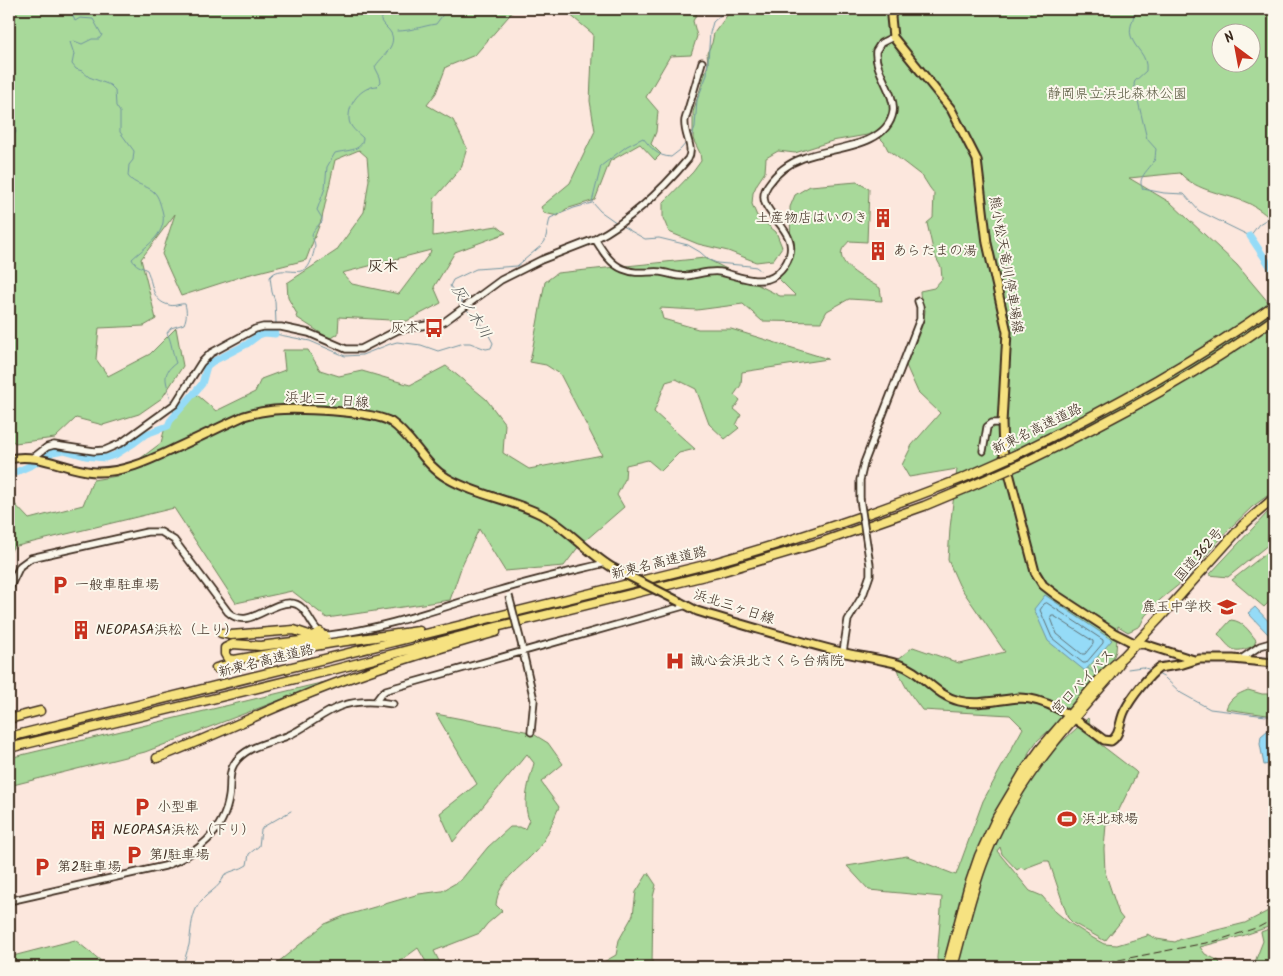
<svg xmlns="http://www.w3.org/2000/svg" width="1283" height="976" font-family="Kalam,'Klee One',sans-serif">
	<rect width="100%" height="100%" fill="#fce7dd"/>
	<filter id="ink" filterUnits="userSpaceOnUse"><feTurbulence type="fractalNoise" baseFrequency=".02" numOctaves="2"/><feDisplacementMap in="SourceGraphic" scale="10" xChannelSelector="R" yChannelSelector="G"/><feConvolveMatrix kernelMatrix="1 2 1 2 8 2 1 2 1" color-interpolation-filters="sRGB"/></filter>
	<g filter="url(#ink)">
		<!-- green -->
		<path fill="#a8d99a" stroke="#72825c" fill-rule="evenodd" d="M9,9H515L475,55L446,67L436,93L427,105L453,120L467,148L461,168L434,199L433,236L497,226L506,233L455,252L434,287L441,303L407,321L339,317L338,334L330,339L296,317L297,314L288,298L287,283L336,251L364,212L369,180L367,157L359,150L335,160L322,218L306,260L243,276L181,296L162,254L175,214L141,259L156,319L144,326L99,328L96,359L108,376L150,354L176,328L183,366L162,398L139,414L103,425L76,418L55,438L15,443L9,438ZM431,250L430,253L399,294L352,284L342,273Z
			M563,9H699L693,21L697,36L691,55L670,56L646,97L658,111L656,132L651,144L661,154L655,160L640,144L610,161L595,200L566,209L558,216L544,213L541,207L570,183L595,131L590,101L593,34Z
			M732,9H1274V221C1266,215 1257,207 1248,203C1225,193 1197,192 1180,173L1129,178L1171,203L1237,265L1274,309V491L1252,507L1229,529L1186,579L1161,599L1145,616L1140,626L1128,632L1118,626L1116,651L1112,661L1072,707L1055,725L1037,741L1029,752L1027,759L1029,766L1045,757L1088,718L1096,741L1135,771L1137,773L1117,814L1112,819L1111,823L1106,824L1104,849L1105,872L1119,914L1123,919L1105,941L1073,923L1068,918L1049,861H1044L1023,869L1021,867L1017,870L1002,854L1000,847L997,851L1030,891L1042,896L1056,912L1068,922L1093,938L1104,944L1117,945L1147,936V934L1157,939L1175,942L1181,939L1245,923L1274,908V925L1242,936L1200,947L1205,954L1219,961L1221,967H1135L1131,966L1123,967H938L937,958L942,897L869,890L847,866L907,856L956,875L983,801L1023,728L1010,715L922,710C910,694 900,681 896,661L913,647L959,663L1005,652L959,585L948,560L950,528L957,469L909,477L902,465L912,445L940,413L918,392L904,361C913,353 925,322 925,310C924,304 920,301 920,291L934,288L942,279L941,267L934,254L927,223L933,218L934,193L930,188L923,177L888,150L884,142L874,132L867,135L832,141L795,153L778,151L766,158L765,172L757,184L753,193L752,204L757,216L776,232L782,247L773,260L756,262L728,251L698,244L669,232L663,218V203L693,172L701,161L700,153L693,139V112L708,64L707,53L712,43L714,33ZM1220,32H1250V62H1220Z
			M857,182L869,189L867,242L849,241C847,244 843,247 842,250C836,266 869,281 880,288L882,301L849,299L827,311L821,322L762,321L743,304L697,310L660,308L663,319L698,329H731L828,359L742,372L741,385L734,395L740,400L734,409L741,415L736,425L739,428L725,439L709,424L696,389L676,379L666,382L654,412L695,449L679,453L661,471L648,460L626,465L625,479L617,495L624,507L579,546L564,566L505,571L479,529L462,565L450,600L327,618L292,591L236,603L174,508L13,547L9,555V498L29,519L83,505L93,480L117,476L161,443L165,427L196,394L216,411L255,392L261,379L285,370L283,350H308L320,370L339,376L362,371L410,385L446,366L486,399L505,424L503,453L529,469L602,455L560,374L546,365L530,362L545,282L557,273L705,258L780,296H796L778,278L791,258L790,207L795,195L810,186Z
			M1268,512H1274V540L1228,577L1209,575Z
			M1274,547V597L1264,607L1232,580Z
			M1231,620C1243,621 1249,631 1256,640L1254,646C1232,654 1233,651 1218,634Z
			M329,681L145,752L9,786V758Z
			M1248,690L1262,694H1274V716L1226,709C1229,698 1238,694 1248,690Z
			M436,714L530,732L548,743L563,764L541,782L559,807C553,820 548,835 540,846C525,866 498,878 496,905L502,911L487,924L480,933L434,951L442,967H429L418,948L392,967H272L325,924L344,916L419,894L442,891L461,880L488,847L510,827H519L525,829L529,820C522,801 529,783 534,763L527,754L453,842L440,813L477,784Z
			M648,873L656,885L653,897L652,967H595L616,955L619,940L633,915L636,892Z
			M1274,927V967H1253L1263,941L1261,932Z
			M75,940L106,965L111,967H9V957Z"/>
		<!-- water -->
		<path fill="#95dbf7" stroke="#7194a0" d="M1045,595L1112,640L1085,671L1048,641L1034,609Z
			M1255,607L1274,627L1268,634L1248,613Z
			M1274,725V763L1264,765L1260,744L1261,736Z"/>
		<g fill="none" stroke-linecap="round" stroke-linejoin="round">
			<!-- shore -->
			<path stroke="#5f7175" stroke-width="1" d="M1047,603L1103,640V643L1086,663H1083L1052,638L1040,610L1044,604Z
				M1052,616H1054L1093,641V644L1085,654H1082L1057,634L1051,618Z"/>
			<!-- stream -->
			<path stroke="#7194a0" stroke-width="1" d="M70,9L75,21L80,18L93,19L102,35L99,39H92L82,44L74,41L70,42L74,54L72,64L76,69L82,71L89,77L110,85L115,90L116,106L120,112V132L134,151L133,160L129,165L128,176C134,185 147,185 154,192C159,197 160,204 162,210C169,233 147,245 132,259C135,266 142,267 147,270C153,283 151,301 169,305C174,307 180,303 185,304C187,311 187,317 184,324L171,328L167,333C172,342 172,353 176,363C159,375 168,383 171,401
				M1134,9C1136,17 1128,26 1131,36C1135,50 1148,54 1146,71L1135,81L1134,84L1147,139L1156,149C1155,153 1156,158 1154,161C1149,170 1136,178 1143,189L1164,193L1184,194L1199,211L1250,236L1259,224L1274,215
				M397,31C412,31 422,26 436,24L447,9
				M691,137L695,127L697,100L707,75L710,33L713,22L724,12V9
				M9,143L16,132L12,120
				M592,202L601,166L627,146L643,138C652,149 657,156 671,157L680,150L687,142
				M593,203L600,211L617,223
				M622,226L645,239L659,238L688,245L700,252L709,260L717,263L750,266L756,267L760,270
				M464,305L450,286L453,280L476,269L517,266L542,245L545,241L550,218L574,208L592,203
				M276,323L275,301L272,292L270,277C280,264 298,277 307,268C311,264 314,252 315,246C315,242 312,238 312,235C313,230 318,225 322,222V218L317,210L325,188L327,167L335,153C345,150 362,152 363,138C358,133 349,127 349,119C348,103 361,87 377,86L381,82L380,77L375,67C380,58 398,46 391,33C389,29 383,25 381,21V9
				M276,330L275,334L310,341L345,356L362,355L390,344L397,342L421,345L438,351L464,343H470L486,349L491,348L493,343L486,330L466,309
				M173,409L174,416
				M1088,668L1096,675
				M1128,669L1142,667L1151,670
				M1158,674L1165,678L1181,693L1210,709L1274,717
				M183,967C184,960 187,952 189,945C191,932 191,918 197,907C204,893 221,889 224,875C232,870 240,870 247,865L249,854L259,846L261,830L263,827L291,811"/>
			<!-- river -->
			<path stroke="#95dbf7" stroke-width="7" d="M1250,236L1274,272
				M9,475L32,465L47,455L53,452L64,450L85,456L105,458L115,455L134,443L146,434L168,426L170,421L202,384L207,366L212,362L247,344L259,335L265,333L275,334"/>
			<!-- minor casing -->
			<g stroke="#3b2a1e" stroke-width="9">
				<path id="minor" d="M595,239C631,220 662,190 688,159C695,147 683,135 685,120L702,62
					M983,451L987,427L992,423H1002
					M34,457L47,447L54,445L94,451L105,450L121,443L175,404L201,363L211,353L255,329L263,327H281L309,333L346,349H361L398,330L444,322L501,280L541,260L595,239C602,250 610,264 623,269C638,275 646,271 660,272C669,273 677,277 686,276C697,275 709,270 720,272C736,275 751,283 768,279C775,277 781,271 785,265C809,228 748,213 768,185C777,172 789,163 803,158C830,147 887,148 893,112C896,93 874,72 876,51L881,43L893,37
					M860,499V480L864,463L920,319V307L918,301
					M9,589L20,566L31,558L147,532H161L174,540L228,612C248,631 269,602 290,603C311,603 309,636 330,635C388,628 442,607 497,591C533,580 569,572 606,563
					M522,648L534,700L531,732
					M843,652L848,620L863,595L870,575V565L867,545
					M1241,659L1260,646L1274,642
					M376,701L382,693L386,690L687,605
					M9,901L165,866C197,854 224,832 229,797C231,786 228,773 234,764C245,746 269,743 287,736C307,728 323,711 344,705C360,700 376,701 393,704"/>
			</g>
			<!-- major casing -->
			<g stroke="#3b2a1e" stroke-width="11">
				<path id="major" d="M893,9L891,17L893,37L951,109L977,160L987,243L1007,332L1002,423L1003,450L1035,572L1043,585L1056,595L1114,633L1136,644H1144L1194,660
					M9,459C40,452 64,470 95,472C125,473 152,459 178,447C200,437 222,426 244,416C254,413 264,411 274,410C297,408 373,411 391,422C413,437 423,464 447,478C474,494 507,499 536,512C564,524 586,552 613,568
					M680,602L697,611L710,615C755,628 800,642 845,653C863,657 881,659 898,664C922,671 934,695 959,701C979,706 1000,699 1020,698C1051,698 1080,723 1104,740L1111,741C1121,735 1119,721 1125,710C1131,698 1148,676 1159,668L1183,664L1199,659H1233L1274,663"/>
			</g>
			<!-- highway casing -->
			<g stroke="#3b2a1e" stroke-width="11">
				<path id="highway" d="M1015,455C1105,411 1193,363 1274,305
					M1019,465C1107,423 1195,376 1274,319
					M221,633L231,635L294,630L312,636L320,632
					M325,636L309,640L260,646L233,644L225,648V654L228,659L234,660L332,643L419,631
					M216,668L238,662
					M9,719L40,711
					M9,737L713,563C799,539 880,511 963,478
					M9,748L336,669L488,629L717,573L822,542L924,506L967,488
					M157,758C212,737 264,711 318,690C376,667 436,649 496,632
					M947,967L968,888L979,856L997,817L1025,770L1041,748L1104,674L1125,655L1158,620L1243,525L1274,498
					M953,967C963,931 971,893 985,858C1013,787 1060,733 1110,677L1119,665"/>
			</g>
			<!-- minor -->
			<use href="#minor" stroke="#fbf7ec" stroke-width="5.5"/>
			<!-- major -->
			<use href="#major" stroke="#f6e281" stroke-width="7"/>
			<!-- highway -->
			<use href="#highway" stroke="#f6e281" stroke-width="8"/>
			<!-- rail -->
			<path stroke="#3b2a1e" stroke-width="1" stroke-dasharray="8 4" stroke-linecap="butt" d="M1083,967L1216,941L1259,927L1274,919"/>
			<!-- minor-bridge casing -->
			<g stroke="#3b2a1e" stroke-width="9" stroke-linecap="butt">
				<path id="minor-bridge" d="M860,499L867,545
					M509,596L522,646"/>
			</g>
			<!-- major-bridge casing -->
			<g stroke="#3b2a1e" stroke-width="11" stroke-linecap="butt">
				<path id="major-bridge" d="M613,568L680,602"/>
			</g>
			<!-- highway-bridge casing -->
			<g stroke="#3b2a1e" stroke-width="11" stroke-linecap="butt">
				<path id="highway-bridge" d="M963,478L1015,455
					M967,488L1019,465"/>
			</g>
			<!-- minor-bridge -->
			<use href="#minor-bridge" stroke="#fbf7ec" stroke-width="5.5"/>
			<!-- major-bridge -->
			<use href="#major-bridge" stroke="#f6e281" stroke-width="7"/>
			<!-- highway-bridge -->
			<use href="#highway-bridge" stroke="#f6e281" stroke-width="8"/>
		</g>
	</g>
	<!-- icons -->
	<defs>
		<g id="building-bare" transform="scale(1.5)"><path d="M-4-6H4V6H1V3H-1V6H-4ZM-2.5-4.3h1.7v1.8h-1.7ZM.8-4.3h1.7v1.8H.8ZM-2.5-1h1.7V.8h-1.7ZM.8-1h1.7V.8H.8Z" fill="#c8321e" stroke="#fbf7ec" stroke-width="2.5" paint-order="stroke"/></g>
		<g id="bus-bare" transform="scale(1.5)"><path d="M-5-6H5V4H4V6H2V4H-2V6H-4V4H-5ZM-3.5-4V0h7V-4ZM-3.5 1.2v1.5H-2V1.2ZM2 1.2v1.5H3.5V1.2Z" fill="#c8321e" stroke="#fbf7ec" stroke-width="2.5" paint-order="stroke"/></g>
		<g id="parking-bare" transform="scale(1.5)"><path d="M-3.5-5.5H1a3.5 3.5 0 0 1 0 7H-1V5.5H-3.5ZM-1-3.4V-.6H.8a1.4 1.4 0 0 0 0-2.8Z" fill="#c8321e" stroke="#fbf7ec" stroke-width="2.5" paint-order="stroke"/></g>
		<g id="school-bare" transform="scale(1.5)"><path d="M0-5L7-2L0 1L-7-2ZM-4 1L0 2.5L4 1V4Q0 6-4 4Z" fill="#c8321e" stroke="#fbf7ec" stroke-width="2.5" paint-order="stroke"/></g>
		<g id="hospital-bare" transform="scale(1.5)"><path d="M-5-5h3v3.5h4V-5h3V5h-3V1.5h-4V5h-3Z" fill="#c8321e" stroke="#fbf7ec" stroke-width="2.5" paint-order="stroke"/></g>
		<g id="stadium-bare" transform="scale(1.5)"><path d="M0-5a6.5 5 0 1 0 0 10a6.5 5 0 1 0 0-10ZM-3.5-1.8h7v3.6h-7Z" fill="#c8321e" stroke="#fbf7ec" stroke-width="2.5" paint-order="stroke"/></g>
	</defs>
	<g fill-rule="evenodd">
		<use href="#building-bare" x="883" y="218"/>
		<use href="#building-bare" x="878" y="251"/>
		<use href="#bus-bare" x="434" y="328"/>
		<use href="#parking-bare" x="60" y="585"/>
		<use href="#school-bare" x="1227" y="607"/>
		<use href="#building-bare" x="81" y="630"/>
		<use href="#hospital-bare" x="675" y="661"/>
		<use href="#parking-bare" x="142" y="807"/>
		<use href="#stadium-bare" x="1067" y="819"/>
		<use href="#building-bare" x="98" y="830"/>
		<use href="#parking-bare" x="134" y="855"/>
		<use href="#parking-bare" x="42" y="867"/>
	</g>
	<g text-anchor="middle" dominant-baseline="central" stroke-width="4" stroke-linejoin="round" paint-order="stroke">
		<!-- park labels -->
		<g font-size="14" fill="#56563d" stroke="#fbf7ec">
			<text x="1117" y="94">静岡県立浜北森林公園</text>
		</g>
		<!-- poi labels -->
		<g font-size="14" fill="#3b2a1e" stroke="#fbf7ec" text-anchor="start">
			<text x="868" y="218" text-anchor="end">土産物店はいのき</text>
			<text x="893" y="251">あらたまの湯</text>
			<text x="419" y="328" text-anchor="end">灰木</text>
			<text x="75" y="585">一般車駐車場</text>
			<text x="1212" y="607" text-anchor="end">麁玉中学校</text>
			<text x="96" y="630">NEOPASA浜松（上り）</text>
			<text x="690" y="661">誠心会浜北さくら台病院</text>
			<text x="157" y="807">小型車</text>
			<text x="1082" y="819">浜北球場</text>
			<text x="113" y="830">NEOPASA浜松（下り）</text>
			<text x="149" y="855">第1駐車場</text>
			<text x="57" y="867">第2駐車場</text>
		</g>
		<!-- street labels -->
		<g font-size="14" fill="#3b2a1e" stroke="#fbf7ec">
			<text transform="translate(1006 265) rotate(80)">熊小松天竜川停車場線</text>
			<text transform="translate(327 400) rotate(4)">浜北三ヶ日線</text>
			<text transform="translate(1037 429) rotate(-26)">新東名高速道路</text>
			<text transform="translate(1199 555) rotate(-49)">国道362号</text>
			<text transform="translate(659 563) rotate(-14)">新東名高速道路</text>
			<text transform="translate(734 607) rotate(18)">浜北三ヶ日線</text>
			<text transform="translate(266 661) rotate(-14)">新東名高速道路</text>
			<text transform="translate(1083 682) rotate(-47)">宮口バイパス</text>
		</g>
		<!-- neighbourhood labels -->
		<g font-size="15" font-weight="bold" fill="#3b2a1e" stroke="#fbf7ec">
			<text x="383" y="267">灰木</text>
		</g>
		<!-- water labels -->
		<g font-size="15" font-style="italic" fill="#525654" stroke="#fbf7ec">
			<text transform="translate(471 312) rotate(58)">灰ノ木川</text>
		</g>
	</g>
	<!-- margin -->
	<rect width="1283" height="976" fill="none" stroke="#fbf7ec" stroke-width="30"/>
	<rect x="15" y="15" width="1253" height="946" fill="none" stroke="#3b2a1e" stroke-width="2" filter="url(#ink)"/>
	<!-- north arrow -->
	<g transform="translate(1236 48) rotate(328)"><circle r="24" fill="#fbf7ec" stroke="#aea59a"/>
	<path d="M0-4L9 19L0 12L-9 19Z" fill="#c8321e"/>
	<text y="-8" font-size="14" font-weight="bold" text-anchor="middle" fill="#3b2a1e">N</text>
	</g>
</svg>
